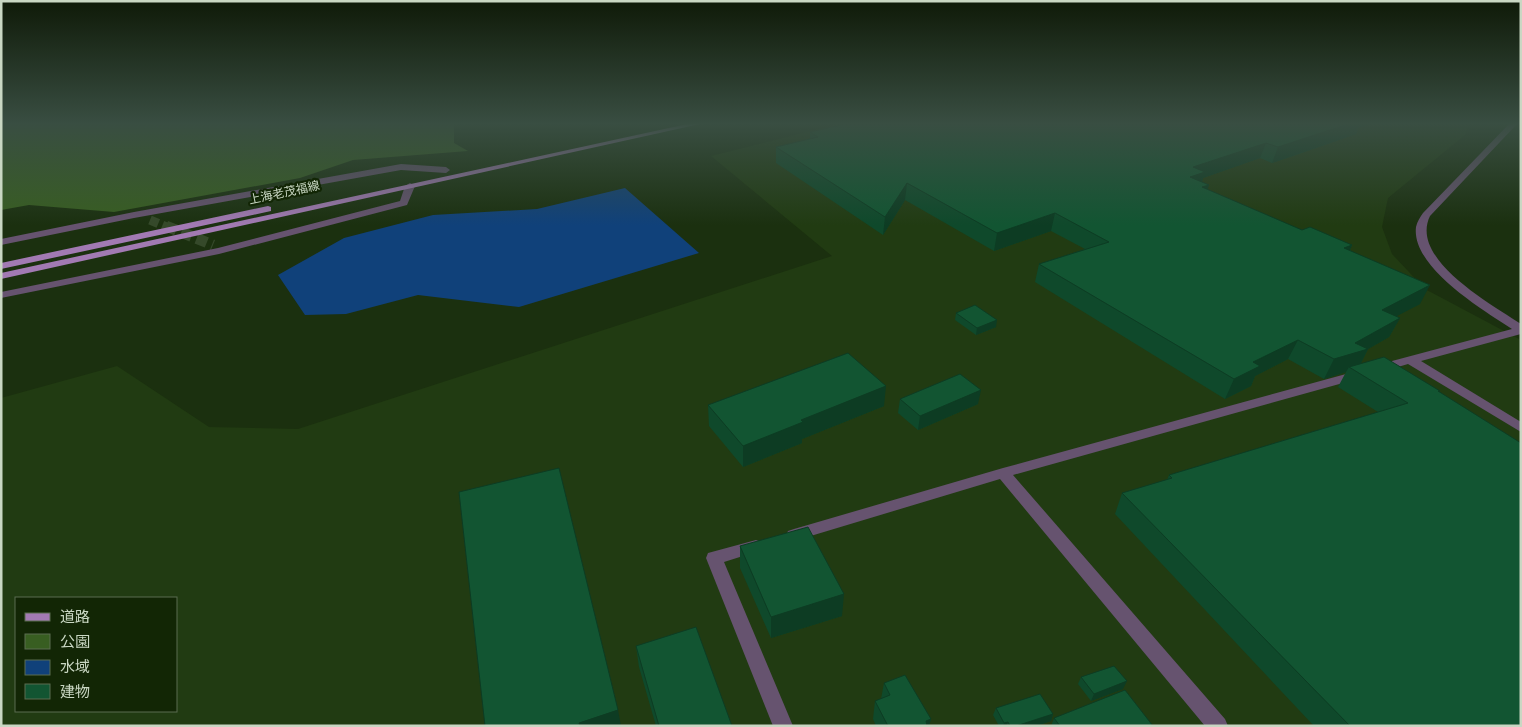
<svg xmlns="http://www.w3.org/2000/svg" width="1522" height="727" font-family="'PT Sans Narrow','Noto Sans JP',sans-serif">
	<rect width="100%" height="100%" fill="#1b300f"/>
	<!-- built -->
	<path fill="#213b12" fill-rule="evenodd" d="M838,124H1469L1465,135L1388,198L1382,227L1392,254L1425,289L1521,340V726H1V398L117,366L209,427L298,429L832,256L711,156ZM16,598H176V711H16Z"/>
	<!-- green -->
	<path fill="#385e21" d="M1,124H454V143L468,151L353,160L300,178L114,212L29,205L1,210Z"/>
	<!-- water -->
	<path fill="#10417a" d="M625,188L699,253L519,307L418,295L346,314L305,315L278,275L344,238L433,215L537,209Z"/>
	<g fill="none" stroke-linecap="round" stroke-linejoin="round">
		<!-- minor-tunnel-far1 -->
		<path stroke="#35492a" stroke-width="9" stroke-dasharray="9 4.5" stroke-linecap="butt" d="M150,220L169,228"/>
		<!-- minor-tunnel -->
		<path stroke="#35492a" stroke-width="11" stroke-dasharray="11 5.5" stroke-linecap="butt" d="M166,226L213,245"/>
		<!-- minor -->
		<path fill="#66536f" fill-rule="evenodd" d="M1509,124H1517L1430,216C1409,259 1491,304 1521,324V334L1421,361L1521,422V432L1408,364L1381,372L1375,368L1377,365L1512,329C1483,310 1411,267 1416,227C1417,222 1420,217 1423,213Z
			M401,164L446,167L450,170L446,173L401,170L134,218L1,245V239L134,212Z
			M410,183L415,186L407,205L219,254L1,298V292L218,248L400,201L405,186Z
			M1357,371L1363,375L1361,378L1013,475L1225,719L1228,726H1205L1000,479L794,541L788,539L786,535L788,531L794,529L1003,468Z
			M756,540L762,542L764,546L762,550L724,562L793,726H773L706,558L708,553Z"/>
		<!-- major -->
		<path fill="#a27ab3" fill-rule="evenodd" d="M687,124H700L1,279V273Z
			M268,206L271,207V211L1,269V263Z"/>
	</g>
	<!-- wall -->
	<path fill="#0f492b" d="M1358,128L1356,134L1299,154L1272,163L1260,158L1203,178L1202,182L1209,185L1207,190L1302,230L1352,245L1350,250L1420,304L1396,316L1400,318L1389,337L1368,349L1361,363L1440,391L1439,392L1521,726H1314L1115,514L1122,493L1167,480L1169,475L1378,412L1338,387L1346,372L1324,379L1288,359L1255,376L1251,386L1225,399L1035,282L1039,264L1085,249L1051,231L994,251L905,200L883,235L776,163V147L810,139V132Z
		M956,313L996,327L976,335L955,320Z
		M900,399L978,404L918,430L898,413Z
		M708,405L884,406L802,439V443L743,467L709,426Z
		M740,546L842,616L771,638L740,568Z
		M636,646L732,726H656L639,667Z
		M1081,677L1123,689L1091,701L1078,684Z
		M884,683L931,719L929,726H876L873,719L875,701L881,699Z
		M996,708L1053,714L1051,721L1036,726H999L993,715Z
		M1054,718L1153,726H1051Z"/>
	<!-- shaded-wall -->
	<path fill="#0d3c23" d="M1348,124H1372L1358,128L1356,134L1272,163L1278,147Z
		M1266,143L1260,158L1203,178L1200,189L1185,194L1193,167Z
		M907,183L905,200L883,235L885,217Z
		M1209,185L1203,202L1202,187Z
		M1055,213L1051,231L994,251L997,233Z
		M1352,245L1344,263V248Z
		M1430,285L1420,304L1372,329L1382,310Z
		M1400,318L1389,337L1368,349L1358,369L1349,367L1346,372L1324,379L1334,359L1355,343Z
		M997,320L996,327L976,335L977,328Z
		M1298,340L1288,359L1255,376L1251,386L1225,399L1234,379L1253,362Z
		M886,386L884,406L802,439V443L743,467V446L801,420Z
		M981,390L978,404L918,430L920,416Z
		M844,594L842,616L771,638V617Z
		M1127,681L1123,689L1091,701L1094,694Z
		M618,710L621,726H580L579,723Z
		M1053,714L1051,721L1036,726H1016Z
		M931,719L929,726H925L926,721Z
		M1008,722L1006,726H1003L1004,723Z"/>
	<!-- building -->
	<path fill="#125532" stroke="#0d3c23" d="M845,124H1348L1278,147L1266,143L1193,167L1205,172L1190,177L1209,185L1202,187L1302,230L1310,227L1352,245L1344,248L1430,285L1382,310L1400,318L1355,343L1368,349L1334,359L1298,340L1253,362L1260,366L1234,379L1039,264L1109,242L1055,213L997,233L907,183L885,217L776,147L818,137L810,132Z
		M975,305L997,320L977,328L956,313Z
		M848,353L886,386L801,420L803,422L743,446L708,405Z
		M1384,357L1440,391H1438L1521,443V726H1350L1122,493L1172,478L1169,475L1408,403L1349,367Z
		M960,374L981,390L920,416L900,399Z
		M559,468L618,710L579,723L580,726H485L459,492Z
		M808,527L844,594L771,617L740,546Z
		M696,627L732,726H659L636,646Z
		M1114,666L1127,681L1094,694L1081,677Z
		M905,675L931,719L926,721L927,726H888L875,701L890,695L884,683Z
		M1125,690L1153,726H1060L1054,718Z
		M1040,694L1053,714L1016,726H1010L1008,722L1004,723L996,708Z"/>
	<!-- sky -->
	<linearGradient id="sky" x2="0" y2="1"><stop stop-color="#0f1a08"/><stop offset="0.55" stop-color="#394e42"/><stop offset="1" stop-color="#394e42" stop-opacity="0"/></linearGradient>
	<rect width="1522" height="225" fill="url(#sky)"/>
	<g text-anchor="middle" dominant-baseline="central" stroke-width="4.5" stroke-linejoin="round" paint-order="stroke">
		<!-- far-street labels -->
		<g font-size="12" fill="#c9d7c3" stroke="#122605">
			<text transform="translate(284 192) rotate(-12)">上海老茂福線</text>
		</g>
	</g>
	<!-- border -->
	<rect width="1522" height="727" fill="none" stroke="#c9d7c3" stroke-width="5"/>
	<!-- legend -->
	<rect x="15" y="597" width="162" height="115" fill="#122605" stroke="#5b6d51"/>
	<rect x="25" y="613" width="25" height="8" fill="#a27ab3" stroke="#5b6d51"/>
	<text x="60" y="622" font-size="15" fill="#c9d7c3">道路</text>
	<rect x="25" y="634" width="25" height="15" fill="#385e21" stroke="#5b6d51"/>
	<text x="60" y="647" font-size="15" fill="#c9d7c3">公園</text>
	<rect x="25" y="660" width="25" height="15" fill="#10417a" stroke="#5b6d51"/>
	<text x="60" y="672" font-size="15" fill="#c9d7c3">水域</text>
	<rect x="25" y="684" width="25" height="15" fill="#125532" stroke="#5b6d51"/>
	<text x="60" y="697" font-size="15" fill="#c9d7c3">建物</text>
</svg>
